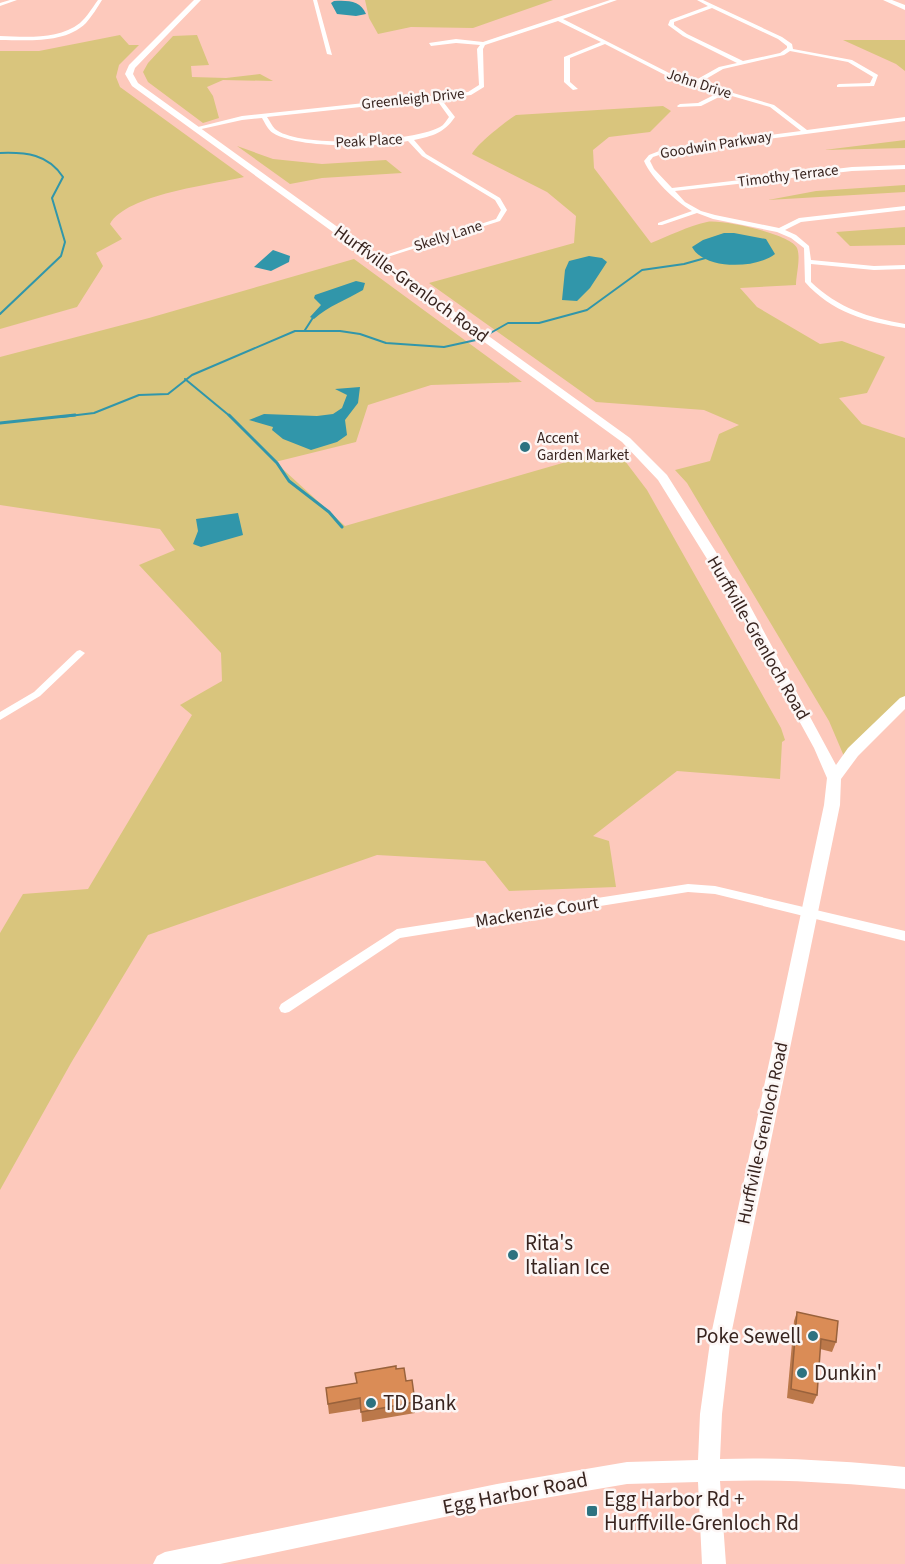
<svg xmlns="http://www.w3.org/2000/svg" width="905" height="1564" font-family="'Source Sans 3',sans-serif">
	<rect width="100%" height="100%" fill="#fdc9bc"/>
	<!-- green -->
	<path fill="#d9c57d" d="M365,0H553L473,28L411,27L378,34L369,18Z
		M120,35L129,45H139L119,65L116,77L120,87L244,177C211,185 127,194 110,224L122,239L96,253L103,266L77,307L0,329V51H39Z
		M197,35L209,65L191,66L192,77L226,78L260,74L273,81L223,80L207,87L213,96L219,118L203,123L148,82L143,72L148,63L173,36Z
		M843,40H905V71L896,64Z
		M663,106L671,111L650,132L609,137L593,150L594,168L651,243C669,236 688,226 707,222C721,219 791,234 797,248C801,258 796,275 796,285L740,288L757,307L820,344L842,341L885,357L867,393L839,398L862,424L905,438V702L846,761L829,721L687,483L675,470L710,461L719,434L739,425L704,410L596,402L429,283L574,243L576,216L547,192L472,154C476,145 506,121 516,115Z
		M905,140V148L824,150Z
		M237,146L273,159L322,164L386,160L402,173L322,178L290,184Z
		M905,185V192L768,200L816,191Z
		M905,227V245L850,246L836,232Z
		M354,259L522,382L431,385L368,405L356,442L275,462L345,526L611,449L625,461L647,490L781,728L785,740L782,742L780,779L677,771L593,836L609,841L616,887L509,891L485,861L377,855L148,935L71,1063L0,1190V933L23,894L88,889L192,715L180,705L222,681L221,653L139,565L175,550L160,529L0,505V357L149,318Z"/>
	<!-- water -->
	<path fill="#3196aa" d="M334,1C348,0 361,1 366,14L356,16L337,14L331,3Z
		M724,233H734L766,239L775,254C756,269 704,270 692,247L703,240Z
		M273,250L290,256L289,262L271,271L254,267Z
		M589,256L602,258L607,262L590,288L577,301L562,300L565,270L569,261Z
		M356,281L365,283L363,290C346,300 328,306 314,319L310,317L321,305L314,298L315,295Z
		M360,387L358,403L345,420L347,435L337,442L311,450L283,439L272,430L273,427L249,420L264,414L317,416L333,414L342,408L347,395L335,389Z
		M238,513L243,535L201,547L193,544L198,531L196,519Z"/>
	<g fill="none" stroke-linecap="round" stroke-linejoin="round">
		<!-- stream-far1 -->
		<path stroke="#3196aa" stroke-width="2" d="M0,153C26,152 48,154 63,177L52,198L65,242L61,256L0,314
			M305,330L314,316
			M487,335L508,323H539L587,310L642,270L684,264L709,257
			M185,379L231,417
			M61,417L94,413L139,395L168,394L192,375L295,331H340L360,334L386,343L444,347L476,340"/>
		<!-- stream -->
		<path stroke="#3196aa" stroke-width="3" d="M229,415L277,463L289,481L329,512L342,527
			M0,423L75,415"/>
		<!-- street -->
		<path fill="#fff" fill-rule="evenodd" d="M10,0H17L0,6V3Z
			M98,0H102C97,8 92,16 86,23C65,44 27,40 0,40V36C26,37 58,40 80,23C87,17 92,8 98,0Z
			M313,0H317L332,55L327,54Z
			M610,0H617L563,19L675,76L694,81L719,67L737,63L683,36L668,25L670,20L708,6L697,0H703L782,37L792,44L793,49L852,60L878,75L874,86L837,87V85L839,84L870,83L873,77L848,62L790,51L784,55L723,69L699,83L774,105L807,130L905,117V121L668,152L653,157L650,161L654,169L672,188L852,167L905,165V169L852,171L675,191L685,202L701,211L715,215L779,228L799,218L905,206V210L801,222L785,230L796,235L809,246L811,260L874,266L905,265V269L874,270L811,264V282C838,308 869,318 905,324V328C867,322 831,312 805,282L804,248L791,238L777,232L713,219L697,213L662,225H658V223L692,211C675,201 652,179 644,161L649,155L667,148L801,131L770,107L725,94L701,106L678,107L677,106L680,104L698,103L720,92L671,78L605,44L570,58V82L578,89L573,90L564,82V57L601,42L558,21L485,45L483,49L484,87L471,95L441,99L455,117C444,133 433,136 414,140L426,154L500,198L507,210L500,221L378,260L373,259L496,219L501,210L495,200L422,156L408,141C378,147 299,149 273,133C268,130 265,123 262,118L242,120L197,130L194,128L242,116L468,92L479,85L477,49L480,45L456,43L431,46L429,43L456,39L483,42ZM712,8L778,39L787,46V48L780,53L743,61L687,34L674,25V22ZM436,99L449,117C446,121 444,125 440,127C413,142 299,149 275,129C272,126 270,121 267,117Z
			M80,650L85,653L83,655L40,696L0,720V712L34,692L77,651Z
			M688,884L715,886L905,931V941L715,894L688,892L400,938L289,1012L285,1013L281,1012L279,1008L281,1004L397,929Z"/>
		<!-- secondary -->
		<path fill="#fff" fill-rule="evenodd" d="M194,0H201L135,68L133,74L138,83L630,438L667,475L749,604L836,765L848,748L900,698L905,696V709L858,756L841,779L840,805L731,1335L722,1414L720,1459C782,1457 843,1461 905,1467V1489C843,1483 782,1479 720,1481L726,1564H702L698,1482L627,1484L497,1506L220,1564H153L157,1556L165,1552L497,1484L627,1462L698,1460L700,1414L711,1335L824,805L827,778L814,748L735,604L658,480L622,442L132,86L125,74L129,65Z
			M883,0H892L905,5V10Z"/>
	</g>
	<!-- wall -->
	<path fill="#bb784a" d="M797,1312L836,1342L832,1352L820,1349L817,1395L813,1404L787,1398L794,1321Z
		M396,1369L406,1381L415,1402V1413L362,1422L361,1409L329,1414L326,1388L357,1383Z"/>
	<!-- building -->
	<path fill="#da8c56" stroke="#99623c" stroke-width="1.5" d="M797,1312L838,1321L836,1342L821,1339L817,1395L791,1389Z
		M396,1366V1369L404,1368L406,1381L412,1380L415,1402L361,1412L360,1398L328,1404L326,1388L357,1383L355,1373Z"/>
	<!-- markers -->
	<g fill="#2d7280" stroke="#fcf6f5" stroke-width="2">
		<circle cx="525" cy="447" r="6"/>
		<circle cx="513" cy="1255" r="6"/>
		<circle cx="813" cy="1336" r="6"/>
		<circle cx="802" cy="1373" r="6"/>
		<circle cx="371" cy="1403" r="6"/>
		<rect x="586" y="1505" width="12" height="12" rx="3"/>
	</g>
	<g text-anchor="middle" dominant-baseline="central" stroke-width="5" stroke-linejoin="round" paint-order="stroke">
		<!-- far-street labels -->
		<g font-size="15" fill="#38241f" stroke="#fcf6f5">
			<text transform="translate(699 84) rotate(18)">John Drive</text>
			<text transform="translate(413 99) rotate(-6)">Greenleigh Drive</text>
			<text transform="translate(369 141) rotate(-3)">Peak Place</text>
			<text transform="translate(716 145) rotate(-9)">Goodwin Parkway</text>
			<text transform="translate(788 176) rotate(-7)">Timothy Terrace</text>
			<text transform="translate(448 236) rotate(-18)">Skelly Lane</text>
		</g>
		<!-- far-poi labels -->
		<g font-size="15" fill="#38241f" stroke="#fcf6f5" text-anchor="start">
			<text x="537" y="438">Accent<tspan x="537" dy="17">Garden Market</tspan></text>
		</g>
		<!-- street labels -->
		<g font-size="18" fill="#38241f" stroke="#fcf6f5">
			<text transform="translate(411 284) rotate(36)">Hurffville-Grenloch Road</text>
			<text transform="translate(758 638) rotate(60)">Hurffville-Grenloch Road</text>
			<text transform="translate(537 912) rotate(-9)">Mackenzie Court</text>
			<text transform="translate(763 1133) rotate(-78)">Hurffville-Grenloch Road</text>
		</g>
		<!-- near-poi labels -->
		<g font-size="21" fill="#38241f" stroke="#fcf6f5" text-anchor="start">
			<text x="525" y="1243">Rita's<tspan x="525" dy="24">Italian Ice</tspan></text>
			<text x="801" y="1336" text-anchor="end">Poke Sewell</text>
			<text x="814" y="1373">Dunkin'</text>
			<text x="383" y="1403">TD Bank</text>
			<text x="604" y="1499">Egg Harbor Rd +<tspan x="604" dy="24">Hurffville-Grenloch Rd</tspan></text>
		</g>
		<!-- near-street labels -->
		<g font-size="21" fill="#38241f" stroke="#fcf6f5">
			<text transform="translate(515 1493) rotate(-11)">Egg Harbor Road</text>
		</g>
	</g>
</svg>
